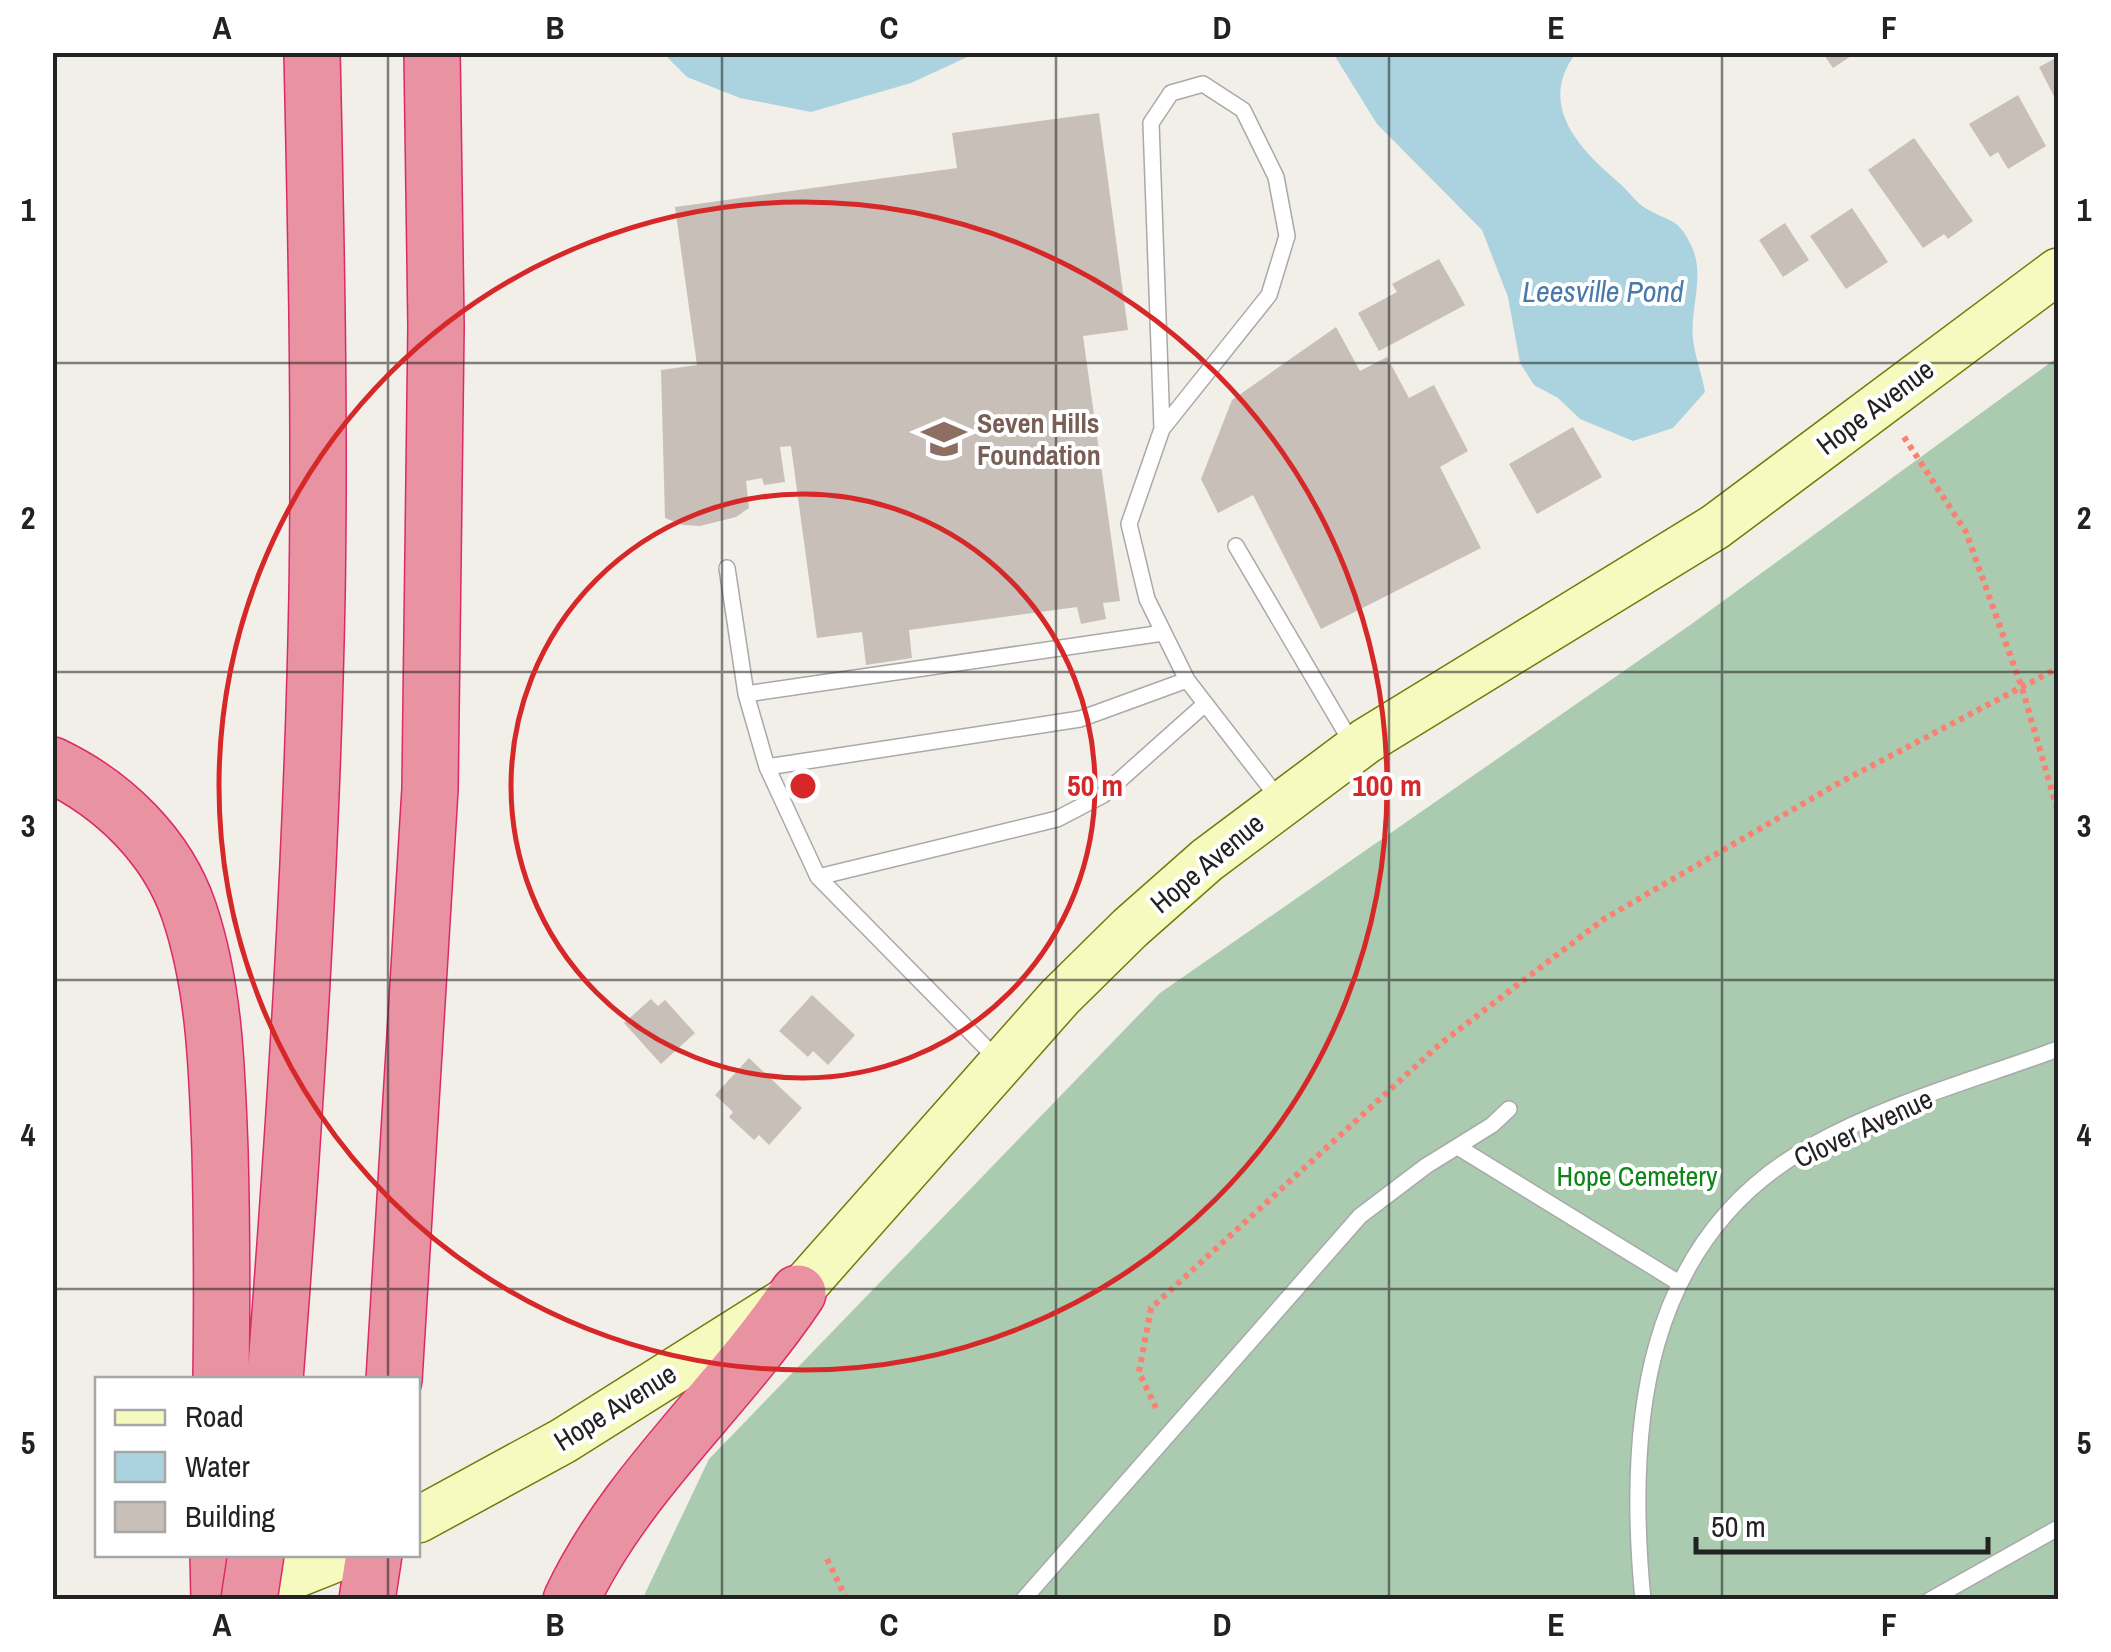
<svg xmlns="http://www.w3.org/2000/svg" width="2111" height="1652" font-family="'Archivo Narrow',sans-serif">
	<rect width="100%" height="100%" fill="#f2efe9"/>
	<!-- cemetery -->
	<path fill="#aacbaf" d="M2058,357V1599L642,1600L709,1459L1160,993L1693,623Z"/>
	<!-- water -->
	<path fill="#aad3df" d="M663,53H976L911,83L811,112L740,98L687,77Z
		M1333,53H1576C1537,104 1578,148 1618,182C1628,190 1636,203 1647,209C1671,223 1678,217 1692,247C1705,276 1690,308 1693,339C1695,357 1702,374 1705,392L1673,428L1633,441L1580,419L1558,398L1534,385L1520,363L1508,297L1482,230L1377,124Z"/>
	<!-- building -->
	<path fill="#c7bfb8" d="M1822,52H1857L1833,68Z
		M2058,57V104L2039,67Z
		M2018,95L2046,146L2008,169L1998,152L1990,157L1969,124Z
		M1099,113L1128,330L1083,336L1120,601L1103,603L1106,619L1081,624L1077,607L909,630L912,658L866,665L862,632L817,638L791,446L780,447L785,482L764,485L762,478L746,481L749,508L736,517L700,526L683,525L665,518L661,370L697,365L675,207L957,168L952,133Z
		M1914,138L1973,221L1948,239L1944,234L1923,248L1868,170Z
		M1852,208L1888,262L1846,289L1810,236Z
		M1785,223L1809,260L1783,277L1759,240Z
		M1439,259L1465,305L1379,351L1358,313L1397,292L1392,284Z
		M1336,327L1360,371L1387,357L1409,398L1434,385L1468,451L1440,467L1481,548L1321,629L1253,495L1218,513L1201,479L1232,400Z
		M1573,427L1602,477L1537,514L1509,464Z
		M812,995L855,1035L828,1065L813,1051L808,1057L779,1031Z
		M651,999L658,1006L665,1000L695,1033L661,1064L624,1023Z
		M749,1058L802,1108L769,1145L759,1135L754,1140L729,1117L733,1112L715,1095Z"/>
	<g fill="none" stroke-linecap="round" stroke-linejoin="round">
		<!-- service casing -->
		<g stroke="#a9a9a9" stroke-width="18">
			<path id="service" d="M1162,429L1151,123L1171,93L1203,84L1243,110L1276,177L1287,236L1269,295L1162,429L1129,524L1147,599L1187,680L1279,799
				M1236,546L1353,745
				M727,568L746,694L767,767L818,877
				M746,694L1163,633
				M767,767L1080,719L1187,680
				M998,1060L818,877L1057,819L1103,795L1205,704
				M1458,1147L1679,1283
				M1023,1600L1360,1216L1426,1166L1492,1125L1509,1109
				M1643,1600C1626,1426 1642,1240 1811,1146C1888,1103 1977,1079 2058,1049
				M1930,1600L2058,1528"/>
		</g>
		<!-- secondary casing -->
		<g stroke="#707d05" stroke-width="48">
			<path id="secondary" d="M418,1520L563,1441L798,1293L1060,997L1130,928L1207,860L1366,741L1715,527L2058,271
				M233,1600L348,1554"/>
		</g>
		<!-- motorway casing -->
		<g stroke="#dc2a67" stroke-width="58">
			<path id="motorway" d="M52,765C113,794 167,846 189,911C215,988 217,1071 220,1151C222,1227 222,1304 221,1380
				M275,1380C295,1119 312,857 317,596C320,415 316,233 312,52
				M394,1380L430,789L436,326L432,52
				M218,1554L219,1600
				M367,1600L374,1554
				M571,1600C626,1483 727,1399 798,1293"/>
		</g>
		<!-- path -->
		<path stroke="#fa8072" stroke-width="6" stroke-dasharray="5 5" stroke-linecap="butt" d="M1904,437L1966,532L2022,688L2058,812
			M1156,1408L1139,1372L1151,1308L1440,1044L1604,919L1837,784L2058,668
			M827,1559L847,1600"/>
		<!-- service -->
		<use href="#service" stroke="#fff" stroke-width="15"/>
		<!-- secondary -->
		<use href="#secondary" stroke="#f7fabf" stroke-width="45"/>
		<!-- motorway -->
		<use href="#motorway" stroke="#e892a2" stroke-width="55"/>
		<!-- motorway-bridge casing -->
		<g stroke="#dc2a67" stroke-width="58" stroke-linecap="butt">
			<path id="motorway-bridge" d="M249,1600L256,1554"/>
		</g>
		<!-- motorway-bridge -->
		<use href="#motorway-bridge" stroke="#e892a2" stroke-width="55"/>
	</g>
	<!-- grid -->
	<path fill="none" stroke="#222" stroke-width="2.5" stroke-opacity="0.55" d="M388,52V1380M722,52V1600M1056,52V1600M1389,52V1600M1722,52V1600M52,363H2058M52,672H2058M52,980H2058M52,1289H2058M388,1554V1600"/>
	<!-- distance rings -->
	<g fill="none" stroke="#d62828" stroke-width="5">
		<circle cx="803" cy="786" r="292"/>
		<circle cx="803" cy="786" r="584"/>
	</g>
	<!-- icons -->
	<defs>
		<g id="school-bare" transform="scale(3.45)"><path d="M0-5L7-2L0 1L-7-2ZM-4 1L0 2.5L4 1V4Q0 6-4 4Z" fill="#8d6e63" stroke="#fff" stroke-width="2.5" paint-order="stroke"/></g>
	</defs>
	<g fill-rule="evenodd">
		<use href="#school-bare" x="944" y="439"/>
	</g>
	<g text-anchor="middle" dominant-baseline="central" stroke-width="8" stroke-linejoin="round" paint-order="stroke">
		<!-- street labels -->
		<g font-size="28" fill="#222" stroke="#fff">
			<text transform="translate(1875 407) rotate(-37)">Hope Avenue</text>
			<text transform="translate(1207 863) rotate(-40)">Hope Avenue</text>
			<text transform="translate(1863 1128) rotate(-25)">Clover Avenue</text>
			<text transform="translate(615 1407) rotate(-32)">Hope Avenue</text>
		</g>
		<!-- education labels -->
		<g font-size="28" font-weight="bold" fill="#785e54" stroke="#fff" text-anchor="start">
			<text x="977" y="423">Seven Hills<tspan x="977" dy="32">Foundation</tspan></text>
		</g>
		<!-- park labels -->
		<g font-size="28" fill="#0c8416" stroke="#fff">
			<text x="1637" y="1176">Hope Cemetery</text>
		</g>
		<!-- water labels -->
		<g font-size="30" font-style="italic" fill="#4a7aab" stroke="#fff">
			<text x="1603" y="291">Leesville Pond</text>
		</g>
	</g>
	<circle cx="803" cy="786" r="15" fill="#d62828" stroke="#fff" stroke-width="5"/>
	<g font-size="30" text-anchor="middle" font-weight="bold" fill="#d62828" stroke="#fff" stroke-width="8" stroke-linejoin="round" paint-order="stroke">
		<text x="1095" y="796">50 m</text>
		<text x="1387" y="796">100 m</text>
	</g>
	<!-- border -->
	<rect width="2111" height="1652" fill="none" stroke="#ffffff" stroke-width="110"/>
	<!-- legend -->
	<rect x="95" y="1377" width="325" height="180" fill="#ffffff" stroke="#a7a7a7" stroke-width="2.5"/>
	<rect x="115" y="1410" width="50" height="15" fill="#f7fabf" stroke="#a7a7a7" stroke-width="2.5"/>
	<text x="185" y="1427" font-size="30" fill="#222222">Road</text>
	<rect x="115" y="1452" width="50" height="30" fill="#aad3df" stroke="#a7a7a7" stroke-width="2.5"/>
	<text x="185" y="1477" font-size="30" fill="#222222">Water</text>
	<rect x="115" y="1502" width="50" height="30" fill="#c7bfb8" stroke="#a7a7a7" stroke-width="2.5"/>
	<text x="185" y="1527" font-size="30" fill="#222222">Building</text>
	<!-- scale -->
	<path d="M1696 1537v15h292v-15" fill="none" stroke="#222222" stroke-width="5"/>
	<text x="1711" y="1537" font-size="30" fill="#222222" stroke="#ffffff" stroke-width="8" paint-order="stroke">50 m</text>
	<rect x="55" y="55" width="2001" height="1542" fill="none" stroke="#222" stroke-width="4"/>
	<g font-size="32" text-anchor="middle" font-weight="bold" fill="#222">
		<text x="222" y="39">A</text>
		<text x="555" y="39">B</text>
		<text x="889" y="39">C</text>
		<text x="1222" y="39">D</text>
		<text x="1556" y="39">E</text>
		<text x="1889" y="39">F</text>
		<text x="28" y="221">1</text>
		<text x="2084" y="221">1</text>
		<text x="28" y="529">2</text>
		<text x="2084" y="529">2</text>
		<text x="28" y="837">3</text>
		<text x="2084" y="837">3</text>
		<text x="28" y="1146">4</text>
		<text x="2084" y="1146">4</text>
		<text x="28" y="1454">5</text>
		<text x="2084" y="1454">5</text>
		<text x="222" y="1636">A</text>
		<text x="555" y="1636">B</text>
		<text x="889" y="1636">C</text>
		<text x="1222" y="1636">D</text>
		<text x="1556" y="1636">E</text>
		<text x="1889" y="1636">F</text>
	</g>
</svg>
